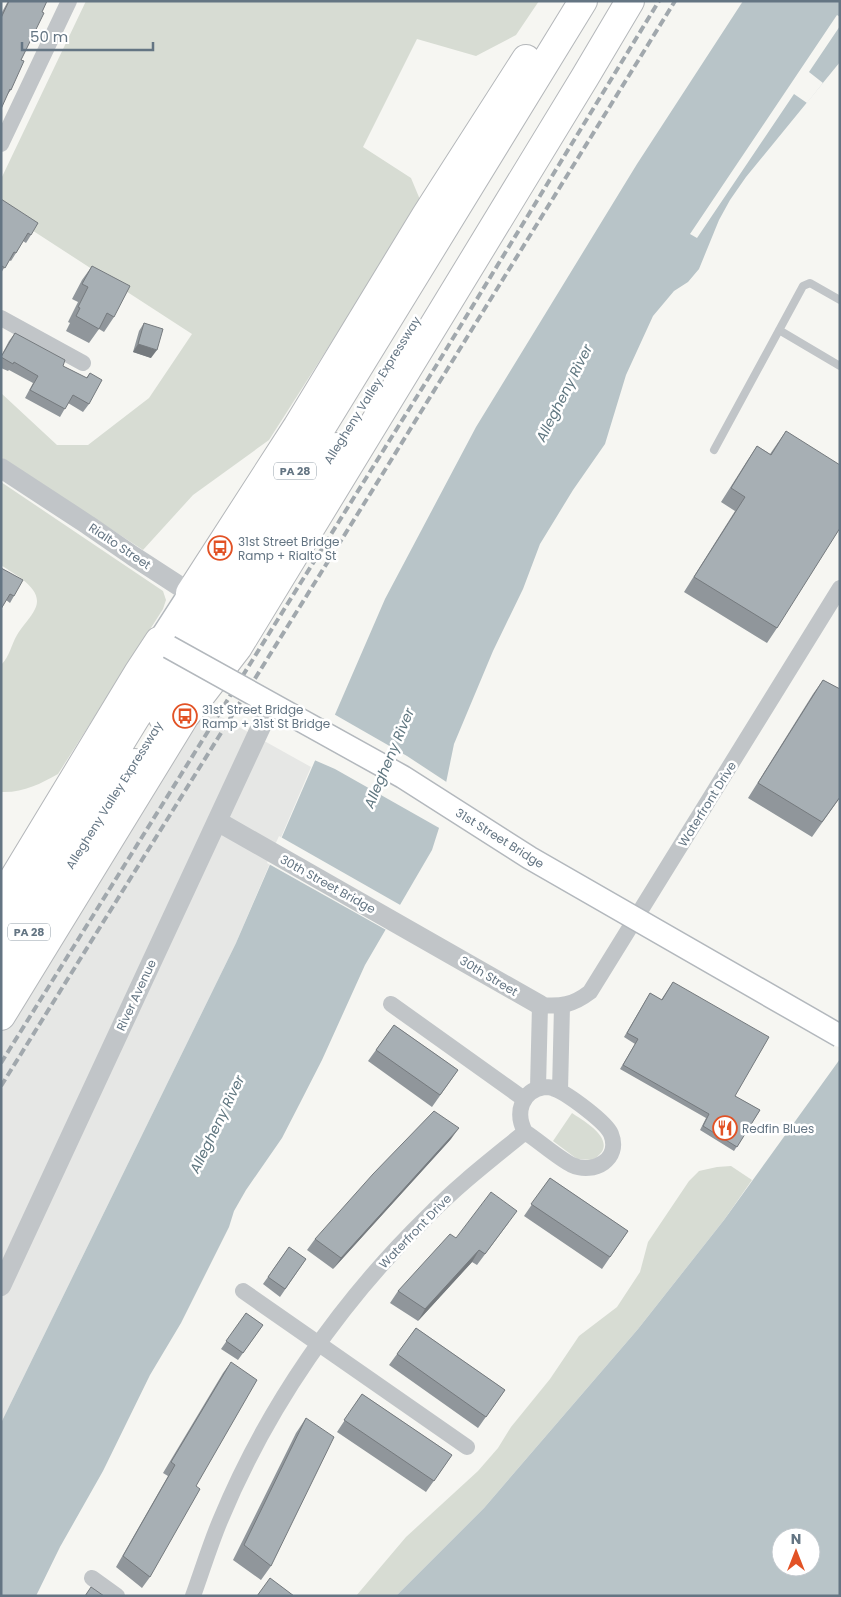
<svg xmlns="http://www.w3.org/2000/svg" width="841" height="1597" font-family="Poppins,sans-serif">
	<rect width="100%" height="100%" fill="#f6f6f2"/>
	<!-- built -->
	<path fill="#e6e7e5" d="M213,714L221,717L311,767L236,943L1,1423V980L201,716Z"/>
	<!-- green -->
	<path fill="#d7dcd3" d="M86,1H539L516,35L476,56L417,39L363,147L411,178L421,202L269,440L193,495L143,550L1,457V393L57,445H88L149,398L192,334L1,210V179Z
		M1,482L163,591L166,600L163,609L58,774C40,784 23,793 1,792V665C10,656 11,645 17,635C22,626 31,618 35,609C45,589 15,575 1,565Z
		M572,1113C587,1123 622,1143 592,1160L577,1159L553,1141Z
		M731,1166L752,1180L724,1220L638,1329L484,1508L396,1596H356L406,1537L478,1471L498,1448L511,1427L550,1379L579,1336L617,1307L640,1272L648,1242L689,1181L699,1171L717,1167Z"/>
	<!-- water -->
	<path fill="#b8c4c8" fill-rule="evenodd" d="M743,1H840V62L746,177L730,200L719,220L699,269L688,282L674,291L653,316L626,375L605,444L573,490L540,544L523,589L493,651L454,744L446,783L439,828L432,850L365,965L322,1060L299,1105L282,1138L246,1190L234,1211L229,1227L181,1323L150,1375L103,1471L60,1547L36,1596H1V1423L236,943L385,599L476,427L637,164Z
		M840,1059V1596H396L484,1508L638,1329L724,1220ZM781,1537H811V1567H781Z"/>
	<!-- pier -->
	<path fill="#f6f6f2" d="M837,15L840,17V26L809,72L823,83L807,103L794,94L697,238L690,234Z
		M332,713L407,756L448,783L441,829L335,769L312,759Z
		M279,836L402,906L388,931L267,863Z"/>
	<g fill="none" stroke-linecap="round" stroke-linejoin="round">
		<!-- secondary casing -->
		<g stroke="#b3b8bd" stroke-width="25">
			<path id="secondary" d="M169,647L159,641L190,593"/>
		</g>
		<!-- motorway casing -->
		<g stroke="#b4b7ba" stroke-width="30">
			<path id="motorway" d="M190,593L297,427L426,215L526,59
				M163,718L262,568L337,447
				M1,899L138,673L159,641
				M1,938L136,717L242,557L583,1
				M1,980L57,885L135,763
				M1,1016L185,716L238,647L585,77L630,1"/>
		</g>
		<!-- service -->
		<path stroke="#c1c5c8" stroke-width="8" d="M779,330L840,366
			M714,450L803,286L810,283L840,300"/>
		<!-- minor -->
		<path stroke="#c1c5c8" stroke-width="16" d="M1,144L69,1
			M1,318L83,363
			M391,1004L524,1099
			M544,1087C548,1087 552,1087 555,1089C568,1094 606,1122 611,1134C621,1159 594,1175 572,1165C558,1158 539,1141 525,1132C515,1113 521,1091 544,1087Z
			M538,1088L540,1005C561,1007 573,1005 590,992L840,588
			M560,1091L562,1006
			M243,1291L467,1447
			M92,1578L117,1596
			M193,1596C202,1571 210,1545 220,1521C267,1407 340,1302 428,1216C458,1185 492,1159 525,1132"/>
		<!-- tertiary -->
		<path stroke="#c1c5c8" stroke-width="20" d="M1,468L88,525L133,556L190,593
			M217,821L540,1005
			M1,1286L271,705"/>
		<!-- secondary -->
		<use href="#secondary" stroke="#fff" stroke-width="22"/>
		<!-- motorway -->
		<use href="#motorway" stroke="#fff" stroke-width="28"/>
		<!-- rail -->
		<path stroke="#a1a8ad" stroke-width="4" stroke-dasharray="8 4" stroke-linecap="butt" d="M1,1063L436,366L659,1
			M1,1086L385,470L675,1"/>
		<!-- secondary-bridge casing -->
		<g stroke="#b3b8bd" stroke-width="25" stroke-linecap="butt">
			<path id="secondary-bridge" d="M169,647L403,777L530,858L840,1036"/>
		</g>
		<!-- secondary-bridge -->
		<use href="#secondary-bridge" stroke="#fff" stroke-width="22"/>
	</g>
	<!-- wall -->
	<path fill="#90969b" d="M8,1H9L21,60L11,90L7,95L1,109V14Z
		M1,199L31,235L26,243L23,241L16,253L11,261L9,260L1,273Z
		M92,266L114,317L104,332L99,329L89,343L66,331L70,323L68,322L78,302L72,299L82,280Z
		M144,323L151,358L133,352L139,331Z
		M15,333L63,366L86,378L90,373L89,404L83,412L68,403L60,417L25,398L33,383L9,370L8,371L1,368V356L9,341Z
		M786,431L777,628L767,643L684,592L735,511L721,502L747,461L757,446L770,454Z
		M1,568L14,596L10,603L6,600Z
		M823,680L840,689V799H839L812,837L748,798L813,694Z
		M673,982L735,1096L760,1110L734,1151L700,1130L706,1118L620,1069L635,1044L624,1037L647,998L650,993L661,1000Z
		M394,1025L458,1070L432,1107L368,1061Z
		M451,1139L333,1269L307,1250L315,1239Z
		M550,1178L628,1231L602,1269L524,1216Z
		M509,1222L477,1265L472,1262L418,1321L390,1303L398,1291L456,1238Z
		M289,1247L306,1259L280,1297L263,1284Z
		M246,1313L263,1325L238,1360L221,1349Z
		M416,1328L505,1390L478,1428L389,1365Z
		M231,1362L150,1577L142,1588L116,1567L168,1476L163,1473L223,1373Z
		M362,1394L452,1455L426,1492L337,1432Z
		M306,1418L271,1566L261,1580L233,1560L296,1433Z"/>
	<!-- shaded-wall -->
	<path fill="#757a7e" d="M138,344L157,350L151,358L133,352Z
		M459,1128L451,1139L333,1269L341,1258Z
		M479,1250L472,1262L418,1321L425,1309Z"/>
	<!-- building -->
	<path fill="#a7afb4" stroke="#757a7e" d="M9,1H47L42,12L44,13L21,60L24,61L11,90L10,89L1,109V18Z
		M1,199L38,223L31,235L28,233L16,253L14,252L5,268L2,266L1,268Z
		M92,266L130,286L114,317L107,313L99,329L76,316L80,308L78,307L88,287L82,284Z
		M144,323L163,329L157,350L138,344Z
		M15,333L65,360L63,366L87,378L90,373L102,380L89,404L73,395L65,409L30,390L38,376L14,362L13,364L1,357Z
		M786,431L840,465V528L777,628L694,577L745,497L731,488L757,446L771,455Z
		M1,568L23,580L14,596L10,594L1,609Z
		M823,680L840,689V797L822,822L758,783Z
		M673,982L769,1037L735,1096L760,1110L737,1147L703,1126L709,1114L623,1065L638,1039L627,1033L650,993L662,1000Z
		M394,1025L458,1070L440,1095L376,1050Z
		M434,1111L459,1128L341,1258L315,1239L373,1174Z
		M550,1178L628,1231L610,1257L531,1204Z
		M491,1192L517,1211L485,1254L479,1250L425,1309L398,1291L450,1234L456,1238Z
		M289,1247L306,1259L285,1289L268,1277Z
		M246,1313L263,1325L243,1353L226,1341Z
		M416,1328L505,1390L486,1417L397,1354Z
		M231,1362L257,1380L196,1486L200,1489L150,1577L123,1556L175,1465L171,1462Z
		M362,1394L452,1455L434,1481L344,1420Z
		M306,1418L334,1437L271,1566L244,1545Z
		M270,1578L294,1596H257Z
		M91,1587L104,1596H85Z"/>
	<!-- icons -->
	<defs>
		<g id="bus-ring" transform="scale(1.25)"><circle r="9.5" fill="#fff" stroke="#e25225" stroke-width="1.5"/><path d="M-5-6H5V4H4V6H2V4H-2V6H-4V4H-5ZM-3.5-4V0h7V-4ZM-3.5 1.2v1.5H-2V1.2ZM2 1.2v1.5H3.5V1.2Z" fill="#e25225"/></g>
		<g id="restaurant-ring" transform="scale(1.25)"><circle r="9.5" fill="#fff" stroke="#e25225" stroke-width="1.5"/><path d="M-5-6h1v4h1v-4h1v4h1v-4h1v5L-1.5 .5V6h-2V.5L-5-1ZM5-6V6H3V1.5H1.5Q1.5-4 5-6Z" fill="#e25225"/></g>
	</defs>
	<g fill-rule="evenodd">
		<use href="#bus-ring" x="220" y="548"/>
		<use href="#bus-ring" x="185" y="716"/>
		<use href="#restaurant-ring" x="725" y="1128"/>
	</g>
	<g text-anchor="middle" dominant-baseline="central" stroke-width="5" stroke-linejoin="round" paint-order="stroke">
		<!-- shield labels -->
		<g fill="#fff" stroke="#929ea8" stroke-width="1">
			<rect x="274" y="462.5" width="42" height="17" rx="4"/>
			<rect x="8" y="923.5" width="42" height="17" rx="4"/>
		</g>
		<g font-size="11" font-weight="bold" fill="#647583">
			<text x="295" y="471">PA 28</text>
			<text x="29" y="932">PA 28</text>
		</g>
		<!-- street labels -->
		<g font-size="12" fill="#647583" stroke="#fff">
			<text transform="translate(372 390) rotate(-58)">Allegheny Valley Expressway</text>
			<text transform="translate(120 546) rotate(34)">Rialto Street</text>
			<text transform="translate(114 795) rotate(-58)">Allegheny Valley Expressway</text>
			<text transform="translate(707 804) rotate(-58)">Waterfront Drive</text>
			<text transform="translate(500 838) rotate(32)">31st Street Bridge</text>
			<text transform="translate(328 884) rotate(29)">30th Street Bridge</text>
			<text transform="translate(489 976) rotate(31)">30th Street</text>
			<text transform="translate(136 995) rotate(-65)">River Avenue</text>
			<text transform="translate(415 1231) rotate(-46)">Waterfront Drive</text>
		</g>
		<!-- poi labels -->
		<g font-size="12" fill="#647583" stroke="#fff" text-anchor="start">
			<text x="238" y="541">31st Street Bridge<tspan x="238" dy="14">Ramp + Rialto St</tspan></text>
			<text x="202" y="709">31st Street Bridge<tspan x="202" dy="14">Ramp + 31st St Bridge</tspan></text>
			<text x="742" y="1128">Redfin Blues</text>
		</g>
		<!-- water labels -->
		<g font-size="14" font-style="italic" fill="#607780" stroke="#fff">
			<text transform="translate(564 393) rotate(-63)">Allegheny River</text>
			<text transform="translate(389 758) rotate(-67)">Allegheny River</text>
			<text transform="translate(217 1124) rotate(-64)">Allegheny River</text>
		</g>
	</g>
	<!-- border -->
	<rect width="841" height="1597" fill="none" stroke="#647583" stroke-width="5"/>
	<!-- north arrow -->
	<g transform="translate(796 1552)"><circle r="24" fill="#ffffff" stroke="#c1c8cd"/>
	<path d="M0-4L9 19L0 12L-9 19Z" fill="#e25225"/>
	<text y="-8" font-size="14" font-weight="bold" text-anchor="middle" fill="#647583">N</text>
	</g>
	<!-- scale -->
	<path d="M22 42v8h131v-8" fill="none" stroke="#647583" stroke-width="2.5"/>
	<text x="30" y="42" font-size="15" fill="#647583" stroke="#ffffff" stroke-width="4" paint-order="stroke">50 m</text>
</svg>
